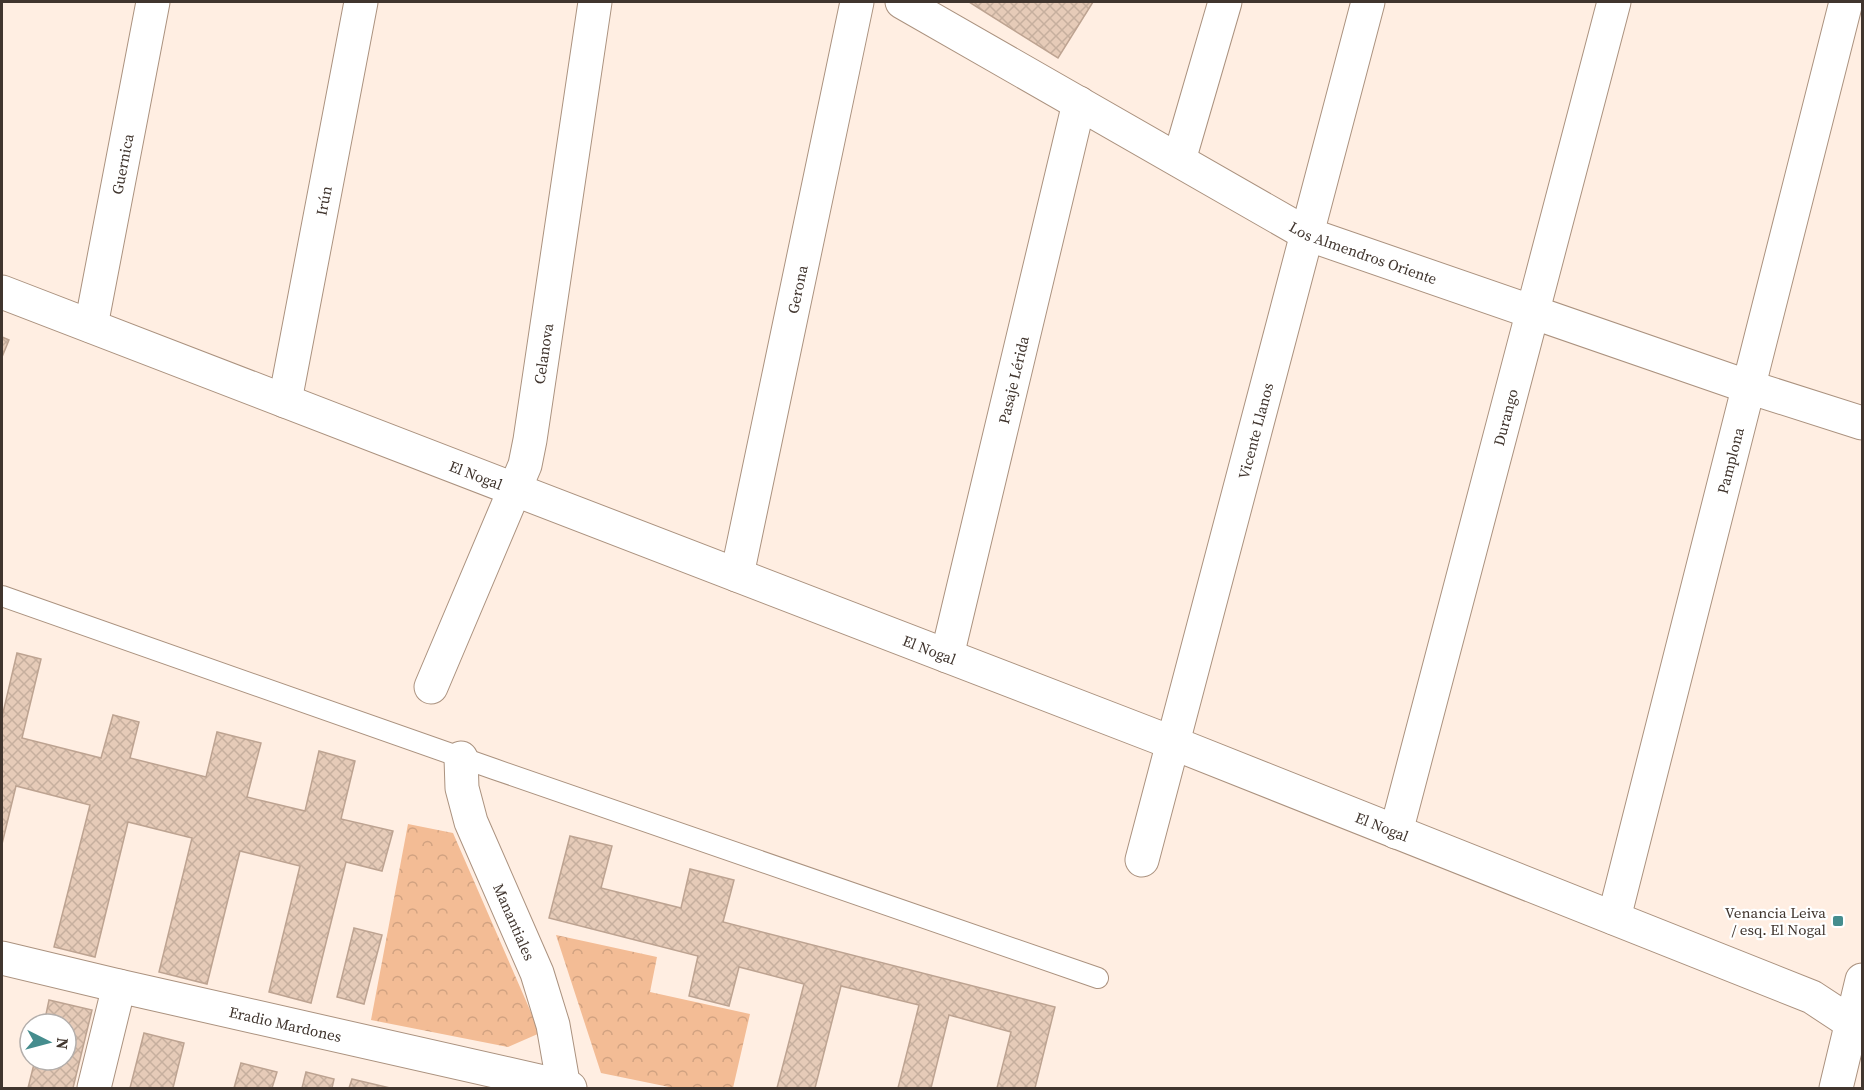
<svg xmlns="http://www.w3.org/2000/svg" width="1864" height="1090" font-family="'Source Serif 4',serif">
	<defs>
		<pattern id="park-crowns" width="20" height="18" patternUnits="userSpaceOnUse" patternTransform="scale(1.5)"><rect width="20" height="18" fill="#f3bc95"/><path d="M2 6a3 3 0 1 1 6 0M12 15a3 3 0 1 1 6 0" fill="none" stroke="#d1a281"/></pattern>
		<pattern id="building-cross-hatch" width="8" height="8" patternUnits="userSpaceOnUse" patternTransform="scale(1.5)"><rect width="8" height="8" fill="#e6cbb8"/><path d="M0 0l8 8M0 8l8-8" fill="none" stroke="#c6af9e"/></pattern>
	</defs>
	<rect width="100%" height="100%" fill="#ffeee2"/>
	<!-- park -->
	<path fill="url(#park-crowns)" d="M408,824L453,833L540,1033L508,1047L371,1020Z
		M556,935L657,957L650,992L750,1014L733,1088H674L601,1073Z"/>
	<!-- building -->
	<path fill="url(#building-cross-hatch)" stroke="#bda391" stroke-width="1.5" d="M969,2H1093L1058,58Z
		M2,337L9,340L2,357Z
		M17,653L41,659L22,738L101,758L113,715L139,722L130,758L206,777L217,732L261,743L247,797L305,811L319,751L355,761L341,819L393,831L382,871L346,862L311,1003L269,992L300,866L240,851L207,984L159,972L192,838L128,822L95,957L54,947L90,805L16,786L2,844V717Z
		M570,836L612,846L601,888L681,908L690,869L734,880L723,922L1055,1007L1035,1088H997L1011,1032L949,1015L931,1088H898L919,1005L841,986L815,1088H777L804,984L739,967L729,1006L689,996L698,956L549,918Z
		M354,928L382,935L364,1004L337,997Z
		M49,1000L92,1010L73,1088H28L35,1060H66V1024H44Z
		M144,1033L184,1043L173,1088H130Z
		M241,1063L277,1072L272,1088H234Z
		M306,1072L334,1079L332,1088H302Z
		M352,1079L390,1088H349Z"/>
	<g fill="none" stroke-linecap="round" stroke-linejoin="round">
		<!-- service casing -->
		<g stroke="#ab927f" stroke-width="22">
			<path id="service" d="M2,596L494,769L1098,978"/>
		</g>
		<!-- minor casing -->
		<g stroke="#ab927f" stroke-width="35">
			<g id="minor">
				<path id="s1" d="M902,2L1307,234L1749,387L1862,423"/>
				<path d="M1179,160L1225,2"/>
				<path id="s2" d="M2,292L1173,743L1812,997L1862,1030"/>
				<path id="s3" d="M91,326L153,2"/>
				<path id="s4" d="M285,401L361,2"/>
				<path id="s5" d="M737,575L857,2"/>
				<path id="s6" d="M947,656L1079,103"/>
				<path id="s7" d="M431,687L525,465L530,440L595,2"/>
				<path id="s8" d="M461,758L462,788L471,822L537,973L553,1025L564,1088"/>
				<path id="s9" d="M1396,832L1614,2"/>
				<path id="s10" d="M1142,860L1368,2"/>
				<path id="s11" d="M1614,918L1846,2"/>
				<path id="s12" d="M2,958L119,986L570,1088"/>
				<path d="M94,1088L119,986"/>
			</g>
		</g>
		<!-- tertiary casing -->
		<g stroke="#ab927f" stroke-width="35">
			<path id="tertiary" d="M1836,1088L1862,980"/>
		</g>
		<!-- service -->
		<use href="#service" stroke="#fff" stroke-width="20"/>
		<!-- minor -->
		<use href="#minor" stroke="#fff" stroke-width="33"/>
		<!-- tertiary -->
		<use href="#tertiary" stroke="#fff" stroke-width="33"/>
	</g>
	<!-- markers -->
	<rect fill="#458d8e" stroke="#fff" stroke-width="2" x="1832" y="915" width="12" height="12" rx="3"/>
	<g text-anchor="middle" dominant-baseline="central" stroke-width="4.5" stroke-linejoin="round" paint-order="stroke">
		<!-- street labels -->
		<g font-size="15" fill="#40352e" stroke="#fff">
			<text stroke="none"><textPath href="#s3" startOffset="165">Guernica</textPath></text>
			<text stroke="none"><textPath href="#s4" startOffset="204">Irún</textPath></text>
			<text stroke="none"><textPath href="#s1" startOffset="526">Los Almendros Oriente</textPath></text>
			<text stroke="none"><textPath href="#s5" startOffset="292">Gerona</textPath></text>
			<text stroke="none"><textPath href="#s7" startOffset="354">Celanova</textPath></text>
			<text stroke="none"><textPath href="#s6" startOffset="284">Pasaje Lérida</textPath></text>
			<text stroke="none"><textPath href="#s9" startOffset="429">Durango</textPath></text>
			<text stroke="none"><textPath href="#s10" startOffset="444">Vicente Llanos</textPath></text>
			<text stroke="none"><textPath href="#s11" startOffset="472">Pamplona</textPath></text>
			<text stroke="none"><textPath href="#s2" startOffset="508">El Nogal</textPath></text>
			<text stroke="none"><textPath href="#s2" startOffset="994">El Nogal</textPath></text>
			<text stroke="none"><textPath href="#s2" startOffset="1480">El Nogal</textPath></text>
			<text stroke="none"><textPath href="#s8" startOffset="174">Manantiales</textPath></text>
			<text stroke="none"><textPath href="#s12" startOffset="291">Eradio Mardones</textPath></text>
		</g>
		<!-- poi labels -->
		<g font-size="15" fill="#40352e" stroke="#fff" text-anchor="end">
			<text x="1826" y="912">Venancia Leiva<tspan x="1826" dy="17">/ esq. El Nogal</tspan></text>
		</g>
	</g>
	<!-- border -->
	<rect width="1864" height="1090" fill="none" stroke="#40352e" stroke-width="6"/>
	<!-- north arrow -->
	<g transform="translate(48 1042) rotate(96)"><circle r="28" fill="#ffffff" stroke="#b3aeab" stroke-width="1.5"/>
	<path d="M0-4.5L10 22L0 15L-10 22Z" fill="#458d8e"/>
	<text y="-9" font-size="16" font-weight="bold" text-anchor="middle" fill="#40352e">N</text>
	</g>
</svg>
